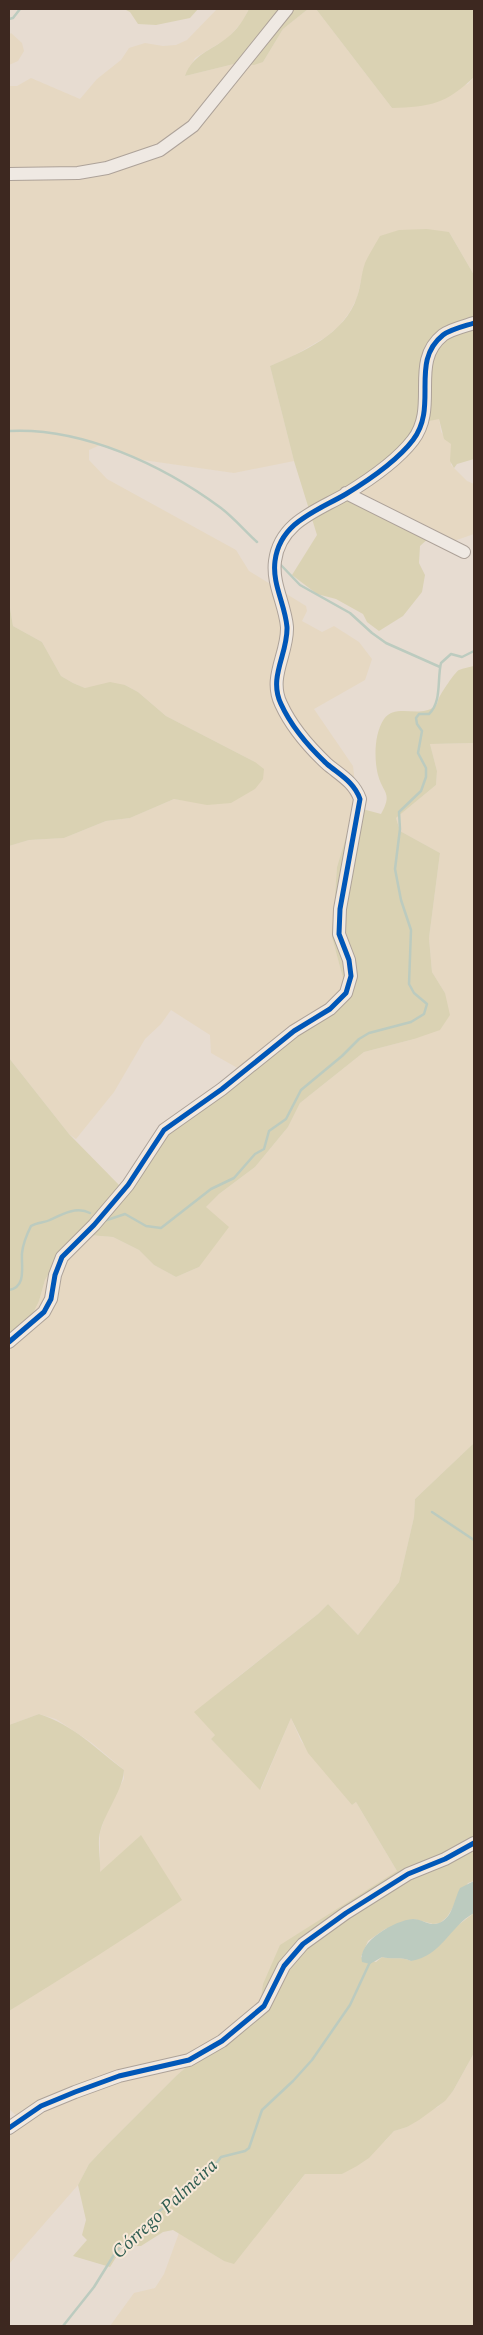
<svg xmlns="http://www.w3.org/2000/svg" width="483" height="2335" font-family="Spectral,serif">
	<rect width="100%" height="100%" fill="#e7dcd1"/>
	<!-- farmland -->
	<path fill="#e6d8c2" d="M217,9H249L242,22L228,38L195,58L185,76L238,63L263,62L283,29L308,9H316L392,108L468,84L474,77V275L449,232L365,264L357,298L349,313L339,326L326,337L293,356L270,366L294,461L234,473L136,459L100,445L89,450V460L107,479L236,550L249,571L306,606L307,611L302,621L322,632L334,626L359,642L372,659L365,680L314,709L353,766L356,793L355,807L337,867L332,937L344,982L336,1004L241,1070L211,1053L210,1035L171,1010L161,1024L145,1039L114,1092L76,1139L69,1134L9,1058V846L29,840L64,838L106,821L130,818L174,799L194,802L255,762L166,716L138,692L125,685L85,688L73,683L61,676L42,642L13,626L9,602V86H17L31,78L80,99L97,79L121,60L129,48L145,43L163,46L176,45L187,40Z
		M11,33L22,43L24,51L18,61L9,65V35Z
		M423,418L429,421L439,418L441,432L451,444V465L467,481L474,484V534L448,543L400,526L349,501Z
		M474,743V1443L415,1499L414,1517L399,1582L358,1635L328,1604L318,1614L229,1684L215,1735L211,1739L261,1789L291,1718L301,1741L352,1805L356,1802L397,1871L260,2005L177,2075L107,2145L89,2164L78,2185L9,2264V2126L18,2117L9,2109V2011L54,1981L141,1835L100,1873V1832L109,1806L124,1779V1770L92,1743L56,1719L39,1714L9,1725V1338L39,1301L45,1280L56,1261L89,1235L113,1237L139,1250L154,1265L176,1277L199,1267L206,1207L219,1194L255,1167L288,1127L300,1103L364,1052L414,1039L445,993L432,972L429,938L440,853L400,831L396,818L436,785L437,771L430,744Z
		M474,2053V2326H110L134,2293L155,2288L164,2274L179,2233L224,2261L285,2200L305,2174H342L386,2140L394,2131L407,2127L426,2112L438,2107L453,2091Z"/>
	<!-- green -->
	<path fill="#dad2b3" d="M124,9H198L190,18L156,25L138,24L130,12Z
		M249,9H308L283,29L263,62L254,65L238,63L185,76C193,54 211,51 228,37C237,30 244,19 249,9Z
		M316,9H474V77C446,104 430,107 392,108Z
		M427,229L449,232L474,275V459L457,464L454,468L450,461L451,444L444,439L439,419L429,421L423,418L416,435L349,501L400,526L430,537L420,546L419,563L425,575L422,592L403,616L379,631L367,622L363,614L336,599L317,594L292,575L317,535L294,461L270,366C303,352 345,334 357,297C361,286 361,274 365,263C369,254 375,245 380,236L399,230Z
		M9,602L13,626L42,642L61,676L73,683L85,688L110,682L125,685L138,692L166,716L255,762L264,769L263,779L255,789L231,803L207,805L174,799L130,818L106,821L64,838L29,840L9,846Z
		M474,666V743L430,744L437,771L436,785L396,818L400,831L440,853L429,938L432,972L445,993L450,1015L440,1030L414,1039L364,1052L300,1103L288,1127L255,1167L219,1194L206,1207L229,1227L199,1267L176,1277L154,1265L139,1250L113,1237L89,1235L56,1261L45,1280L39,1301L33,1313L9,1338V1058L69,1134L119,1185L125,1181L152,1142L336,1004L344,982L332,937L337,867L355,807L381,814C393,792 383,794 378,775C374,759 374,734 384,719C395,703 419,718 434,707C438,704 437,702 439,698C441,693 455,672 459,670C463,668 470,667 474,666Z
		M474,1443V1881L468,1883L447,1917L440,1923L433,1924L414,1919L385,1929L368,1941L361,1957L376,1962L382,1957C393,1960 401,1956 411,1961L474,1913V2053L453,2091L445,2101L419,2120L407,2127L394,2131L369,2158L357,2166L342,2174H305L234,2264L224,2261L173,2230L163,2232L141,2246H123L110,2267L73,2256L87,2240L82,2235L86,2220L78,2185L89,2164L107,2145L177,2075L260,2005L263,1984L280,1945L397,1871L356,1802L352,1805L308,1753L291,1718L260,1790L211,1739L215,1735L194,1712L318,1614L328,1604L358,1635L399,1582L414,1517L415,1499Z
		M39,1714C74,1725 96,1749 124,1770C123,1790 105,1812 100,1832C97,1845 101,1860 100,1872L141,1835L182,1900C125,1939 67,1975 9,2011V1725Z"/>
	<!-- water -->
	<path fill="#bccbbf" d="M474,1881V1913C450,1926 442,1956 411,1961C401,1956 393,1960 382,1957L370,1964L362,1962C357,1942 395,1920 413,1919C422,1919 430,1927 439,1923C453,1918 454,1899 460,1888Z"/>
	<g fill="none" stroke-linecap="round" stroke-linejoin="round">
		<!-- stream -->
		<path stroke="#bccbbf" stroke-width="2.5" d="M9,19L13,18L20,9
			M9,431C82,427 163,465 221,508C234,518 245,531 257,542
			M279,563L300,585L350,613L372,633L386,643L440,667
			M104,1221L125,1214L146,1226L161,1228L211,1189L234,1178L255,1154L264,1149L269,1131L286,1119L301,1090L342,1056L359,1039L369,1033L411,1022L424,1014L427,1004L414,993L409,984L411,930L401,900L395,869L400,829L399,812L421,791L426,777V768L418,753L422,731L417,724L416,718L419,714H429C442,702 437,679 441,663L451,654L462,657L474,651
			M9,1290C27,1287 21,1266 22,1253C23,1244 27,1234 31,1226C37,1222 44,1223 50,1220C62,1214 77,1206 90,1213
			M432,1512L474,1540
			M63,2326L94,2287L117,2250L144,2232L158,2212L210,2172L221,2157L245,2151L249,2148L262,2110L293,2081L312,2060L350,2005L370,1962"/>
		<!-- minor casing -->
		<g stroke="#ada299" stroke-width="14">
			<path id="minor" d="M9,174L78,173L107,168L160,150L193,126L287,9
				M346,493L464,552
				M9,1342L44,1312L51,1299L55,1275L62,1257L94,1225L128,1185L164,1130L222,1089L294,1031L330,1009L346,993L351,976L349,960L339,934L340,909L360,799C354,782 340,775 327,764C310,748 291,726 281,704C268,677 288,654 287,627C285,604 272,584 275,561C280,522 317,511 346,494C369,480 397,461 413,440C439,406 409,362 443,335C451,329 465,326 474,323
				M9,2128L41,2106L75,2092L119,2076L189,2060L222,2041L264,2006L284,1966L303,1944L346,1913L408,1874L445,1859L474,1843"/>
		</g>
		<!-- minor -->
		<use href="#minor" stroke="#efe9e3" stroke-width="12"/>
		<!-- cycleway casing -->
		<g stroke="#f7e8d8" stroke-width="8">
			<path id="cycleway" d="M9,1342L44,1312L51,1299L55,1275L62,1257L94,1225L128,1185L164,1130L222,1089L294,1031L330,1009L346,993L351,976L349,960L339,934L340,909L360,799C354,782 340,775 327,764C310,748 291,726 281,704C268,677 288,654 287,627C285,604 272,584 275,561C280,522 317,511 346,494C369,480 397,461 413,440C439,406 409,362 443,335C451,329 465,326 474,323
				M9,2128L41,2106L75,2092L119,2076L189,2060L222,2041L264,2006L284,1966L303,1944L346,1913L408,1874L445,1859L474,1843"/>
		</g>
		<!-- cycleway -->
		<use href="#cycleway" stroke="#0057b8" stroke-width="5"/>
	</g>
	<g text-anchor="middle" dominant-baseline="central" stroke-width="4" stroke-linejoin="round" paint-order="stroke">
		<!-- water labels -->
		<g font-size="19" font-style="italic" fill="#2f5d51" stroke="#f7e8d8">
			<text transform="translate(165 2209) rotate(-43)">Córrego Palmeira</text>
		</g>
	</g>
	<!-- border -->
	<rect width="483" height="2335" fill="none" stroke="#3d2820" stroke-width="20"/>
</svg>
